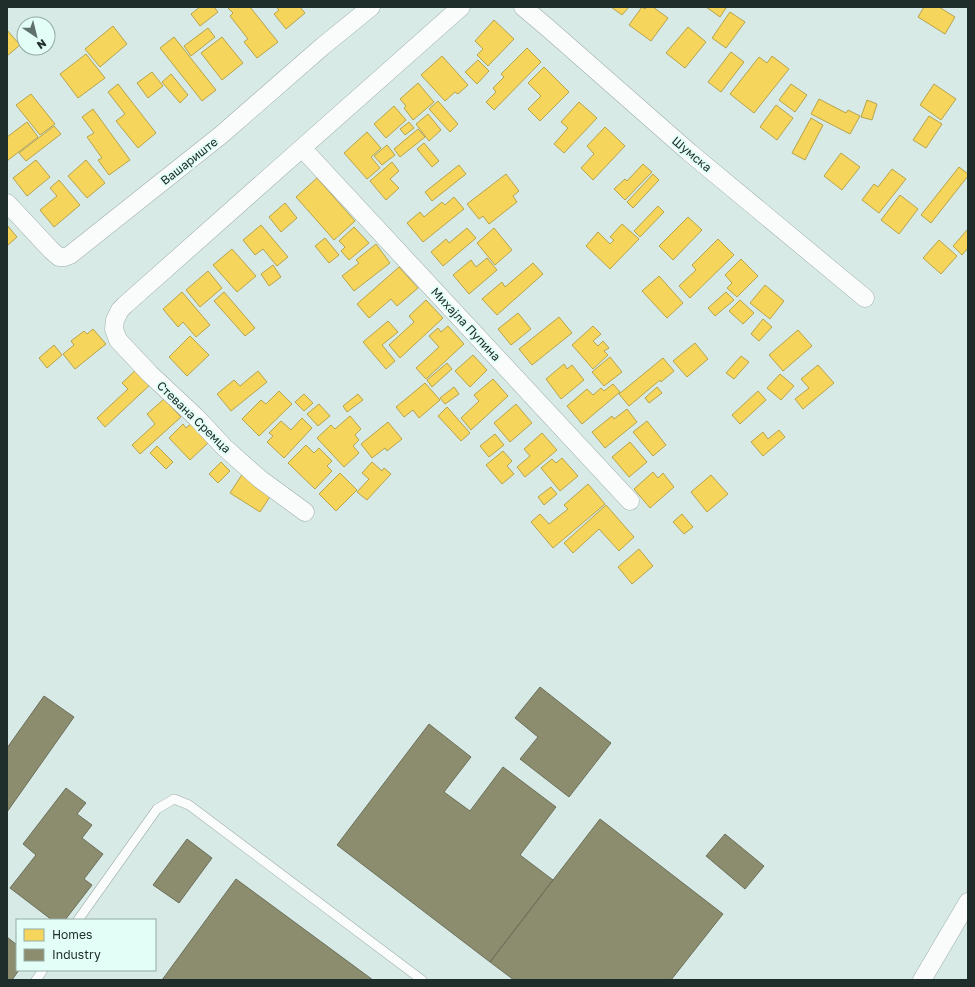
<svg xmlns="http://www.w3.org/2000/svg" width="975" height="987" font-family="'Golos Text',sans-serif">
	<rect width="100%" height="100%" fill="#d7eae6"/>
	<!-- homes -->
	<path fill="#f6d55c" stroke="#b6a34d" d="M200,7H214L218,12L200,26L191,14Z
		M227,7H250L278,42L257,58L244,42L248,39L230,16L233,13Z
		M276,7H300L305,13L286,29L274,14L279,10Z
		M611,7H629L622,15Z
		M642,7L645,9L647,7H653L668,18L651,41L629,25Z
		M706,7H725L726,8L720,17Z
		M924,7H939L955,17L945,34L918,17Z
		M730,12L745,22L726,48L712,38Z
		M494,20L514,39L488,66L477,55L483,49L475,41Z
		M113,26L127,44L100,67L85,49Z
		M688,27L706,42L685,68L666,53Z
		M208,28L215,37L191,56L184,46Z
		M7,30L20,45L7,56Z
		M174,37L216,90L202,101L160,48Z
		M222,37L243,63L222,80L201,53Z
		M527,48L541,62L494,110L486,102L496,92L493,88L504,77L501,74Z
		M731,52L744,62L721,92L708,82Z
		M86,54L105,78L78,98L60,74Z
		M442,56L468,85L458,94L455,92L445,101L421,75Z
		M772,56L789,69L754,113L730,94L759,57L767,63Z
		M478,60L489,71L477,84L465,72Z
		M544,67L569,92L540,121L528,109L541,96L528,83Z
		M152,72L163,86L148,98L137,83Z
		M171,74L188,95L180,103L162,82Z
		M418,83L434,102L413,120L404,108L406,106L400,99Z
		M118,84L156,133L138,148L116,121L125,114L108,92Z
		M791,84L807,95L795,112L779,100Z
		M934,84L956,99L941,120L920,105Z
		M31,94L55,124L40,135L16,105Z
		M819,99L846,113L848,110L860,116L850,134L811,114Z
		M867,100L877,104L872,120L861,117Z
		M438,101L458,124L450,132L429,109Z
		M579,102L597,118L564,153L554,144L568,128L561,122Z
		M776,105L793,118L777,140L760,127Z
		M394,106L406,120L386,138L374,124Z
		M93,109L130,160L109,175L98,160L102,158L87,137L94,133L82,117Z
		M428,114L441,130L429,141L416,124Z
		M929,116L942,124L926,148L913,140Z
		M811,118L823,125L805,160L792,153Z
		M27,122L38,137L7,161V137Z
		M409,122L414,128L405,135L400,129Z
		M54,126L61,134L26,161L19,153Z
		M605,127L625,146L593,180L581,168L594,154L587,146Z
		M418,129L425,137L400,157L394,149Z
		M367,132L381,148L371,157L380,168L367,179L344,153Z
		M424,143L439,161L432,167L417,149Z
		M387,145L395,155L382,165L374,156Z
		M841,153L860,167L842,190L824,176Z
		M36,160L50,177L27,196L13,178Z
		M86,160L105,183L87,198L68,176Z
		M392,162L399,171L390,179L399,188L386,200L370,181Z
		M643,164L652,172L625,200L614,189L625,179L627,181Z
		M459,165L466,174L432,201L425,192Z
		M959,167L968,174V176L931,223L921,215Z
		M892,169L906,179L879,213L862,200L874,184L878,187Z
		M506,174L519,191L513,196L517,202L489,224L483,216L479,219L467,204Z
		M653,174L659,180L633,208L627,202Z
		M317,178L355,221L334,240L296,197Z
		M59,180L80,205L54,227L40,210L57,196L50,188Z
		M900,195L918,209L899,234L881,220Z
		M454,197L464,209L423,242L407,223L420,212L424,217L442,202L445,205Z
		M285,203L297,218L281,232L269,217Z
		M658,206L664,212L640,237L634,231Z
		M688,217L702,230L673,260L659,246Z
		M622,224L639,239L610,269L586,246L598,232L610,244L614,240L610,237Z
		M7,225L17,237L7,246Z
		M261,225L288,257L277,266L263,249L255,255L243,240Z
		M354,227L369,243L349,260L341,251L345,247L339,241Z
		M467,228L476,238L443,266L431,252L446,239L449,243Z
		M494,228L512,250L495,265L477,243Z
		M968,229V248L962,255L953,246Z
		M325,238L339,255L329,263L315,246Z
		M718,239L734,255L690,298L679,286L696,270L692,265Z
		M939,240L957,256L941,274L923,258Z
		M376,244L390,263L354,291L342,276L359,263L356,260Z
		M232,249L256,276L237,292L213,265Z
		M487,258L497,270L469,294L453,275L471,260L476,267Z
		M741,259L758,276L737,297L727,288L732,283L725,275Z
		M533,263L543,274L497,315L482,299L502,282L505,287Z
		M273,265L281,277L269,286L261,274Z
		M399,267L418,288L397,306L391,299L369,318L357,304Z
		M208,271L222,288L200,307L186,290Z
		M659,276L683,303L667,318L642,291Z
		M765,285L784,301L770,319L750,303Z
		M182,292L210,325L196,337L183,322L178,327L163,309Z
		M224,292L255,328L245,336L214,301Z
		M726,292L734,300L715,316L708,308Z
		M426,300L443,318L400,358L389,345L414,322L409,316Z
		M740,300L754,313L743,324L729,311Z
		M518,313L531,329L511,345L498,329Z
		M559,317L572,333L532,365L519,349Z
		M763,319L772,327L759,341L751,334Z
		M388,321L398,332L382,345L395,361L386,369L363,342Z
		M448,326L464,344L426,379L416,368L439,347L429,336L438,328L441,332Z
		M593,326L601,334L593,341L598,346L603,341L609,348L604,351L608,355L593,369L572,345Z
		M93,329L106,344L75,369L63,354L74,345L71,341L84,331L87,334Z
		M798,330L812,346L783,371L769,355Z
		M190,336L209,355L187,376L169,357Z
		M695,343L708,359L687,377L673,361Z
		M54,345L62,355L47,368L39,358Z
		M473,355L487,370L470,387L455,371Z
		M741,356L749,362L734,379L726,373Z
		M610,357L622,372L604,386L592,372Z
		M663,358L674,371L661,382L660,380L629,406L619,394Z
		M447,363L452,369L432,387L427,380Z
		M564,364L567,369L572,365L584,380L561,399L546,379Z
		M818,365L834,383L803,409L795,399L809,388L801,379Z
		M139,367L153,382L105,427L97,418L128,389L122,383Z
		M258,371L267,382L231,411L217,394L234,380L240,386Z
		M780,374L794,386L781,400L767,388Z
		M493,379L508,396L471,430L461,418L479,401L474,395Z
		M425,383L440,400L419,418L413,410L404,417L396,407Z
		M613,384L620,392L582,424L567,406L587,389L593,395L601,388L604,391Z
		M454,387L459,394L445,404L440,398Z
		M657,387L662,393L649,403L645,398Z
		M279,391L292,404L259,436L242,419L261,400L266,404Z
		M758,391L766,400L740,424L732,415Z
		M304,394L313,403L304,411L295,402Z
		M358,394L363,400L347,412L343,406Z
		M164,399L181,417L140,454L132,445L155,424L147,414Z
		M319,404L330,416L318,426L307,414Z
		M516,404L532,423L510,442L494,423Z
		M447,407L470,433L461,441L438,416Z
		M627,409L637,422L605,448L592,432L612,416L614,419Z
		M350,416L361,429L355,435L359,440L353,446L359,453L344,467L317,438L331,425L335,429Z
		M302,418L312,428L284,458L267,442L273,436L269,433L281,421L291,430Z
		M647,421L666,445L653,456L633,432Z
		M388,422L402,439L387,451L385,448L372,458L361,444Z
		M192,423L209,442L190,460L169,438L183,424L186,428Z
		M779,430L785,437L763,456L751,442L763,432L768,439Z
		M542,433L557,450L525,477L517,467L530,456L524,449Z
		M495,434L504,445L489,457L480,446Z
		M630,442L647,462L629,477L612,457Z
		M306,445L314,453L319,448L332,461L327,466L332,471L315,489L288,463Z
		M157,446L173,462L166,469L150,453Z
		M503,451L512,461L507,466L514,474L502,484L486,465Z
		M562,458L578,476L560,491L541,468L552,459L556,463Z
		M221,462L230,471L218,483L209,474Z
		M372,462L382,471L384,468L391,474L367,500L357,492L369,479L362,473Z
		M245,470L275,489L260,512L230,493Z
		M653,472L658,478L663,473L674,487L650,508L634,489Z
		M340,473L357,490L336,511L319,494Z
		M711,475L728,494L707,512L691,492Z
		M588,484L605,504L553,548L531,522L540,514L549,524L568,509L564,505Z
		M551,487L557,494L544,505L538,497Z
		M606,505L634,537L619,551L599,529L573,553L564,543Z
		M682,514L693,527L684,534L673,522Z
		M639,549L653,566L632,584L618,567Z"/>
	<!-- industry -->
	<path fill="#8c8c6e" stroke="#6c705a" d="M540,687L611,743L569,797L520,759L538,737L515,718Z
		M44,696L74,717L7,812V748Z
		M429,724L471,757L444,792L470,811L503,767L556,807L520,855L553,880L490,962L337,845Z
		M66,788L86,803L77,814L92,825L82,838L103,854L84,879L92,885L65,920H52L10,888L36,855L23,844Z
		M600,819L723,914L671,980H514L490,962Z
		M725,834L764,866L745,889L706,856Z
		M187,839L212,858L179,903L153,885Z
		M236,879L373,980H162Z
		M7,937L17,945V970H19L12,980H7Z"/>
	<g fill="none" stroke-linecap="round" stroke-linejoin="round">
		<!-- lane casing -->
		<g stroke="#9eadaa" stroke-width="10">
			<path id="lane" d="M78,920L157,809L174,799L189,805L422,980
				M36,980L43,970"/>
		</g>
		<!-- street casing -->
		<g stroke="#9eadaa" stroke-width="19">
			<path id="street" d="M523,7L549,29L689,152L865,298
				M302,148L630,501
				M7,203L51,250L59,257H65L70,255L221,135L323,46L371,7
				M305,512L260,479L224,447L196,417L150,374L118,340L114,329L115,320L120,310L125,305L461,7
				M922,980L968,902"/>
		</g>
		<!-- lane -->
		<use href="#lane" stroke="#f9fcfb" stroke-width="9"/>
		<!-- street -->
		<use href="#street" stroke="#f9fcfb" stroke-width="18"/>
	</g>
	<g text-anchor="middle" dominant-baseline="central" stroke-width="4" stroke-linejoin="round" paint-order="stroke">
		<!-- street labels -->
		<g font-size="12" fill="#202e2b" stroke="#e2fef7">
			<text transform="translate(692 154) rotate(40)">Шумска</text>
			<text transform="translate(189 161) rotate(-38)">Вашариште</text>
			<text transform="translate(466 324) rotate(47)">Михајла Пупина</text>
			<text transform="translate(194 417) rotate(44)">Стевана Сремца</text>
		</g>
	</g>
	<!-- border -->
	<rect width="975" height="987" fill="none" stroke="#202e2b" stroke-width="16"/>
	<!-- legend -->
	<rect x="16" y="919" width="140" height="52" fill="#e2fef7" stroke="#94aba5"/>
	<rect x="24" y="929" width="20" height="12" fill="#f6d55c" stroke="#94aba5"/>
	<text x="52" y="939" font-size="12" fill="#202e2b">Homes</text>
	<rect x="24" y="949" width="20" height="12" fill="#8c8c6e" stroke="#94aba5"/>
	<text x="52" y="959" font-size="12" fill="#202e2b">Industry</text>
	<!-- north arrow -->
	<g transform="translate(36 36) rotate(145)"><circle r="19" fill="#e2fef7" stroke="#94aba5"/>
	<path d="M0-3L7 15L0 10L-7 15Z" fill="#60706c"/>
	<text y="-6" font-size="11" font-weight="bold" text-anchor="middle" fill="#202e2b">N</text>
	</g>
</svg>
